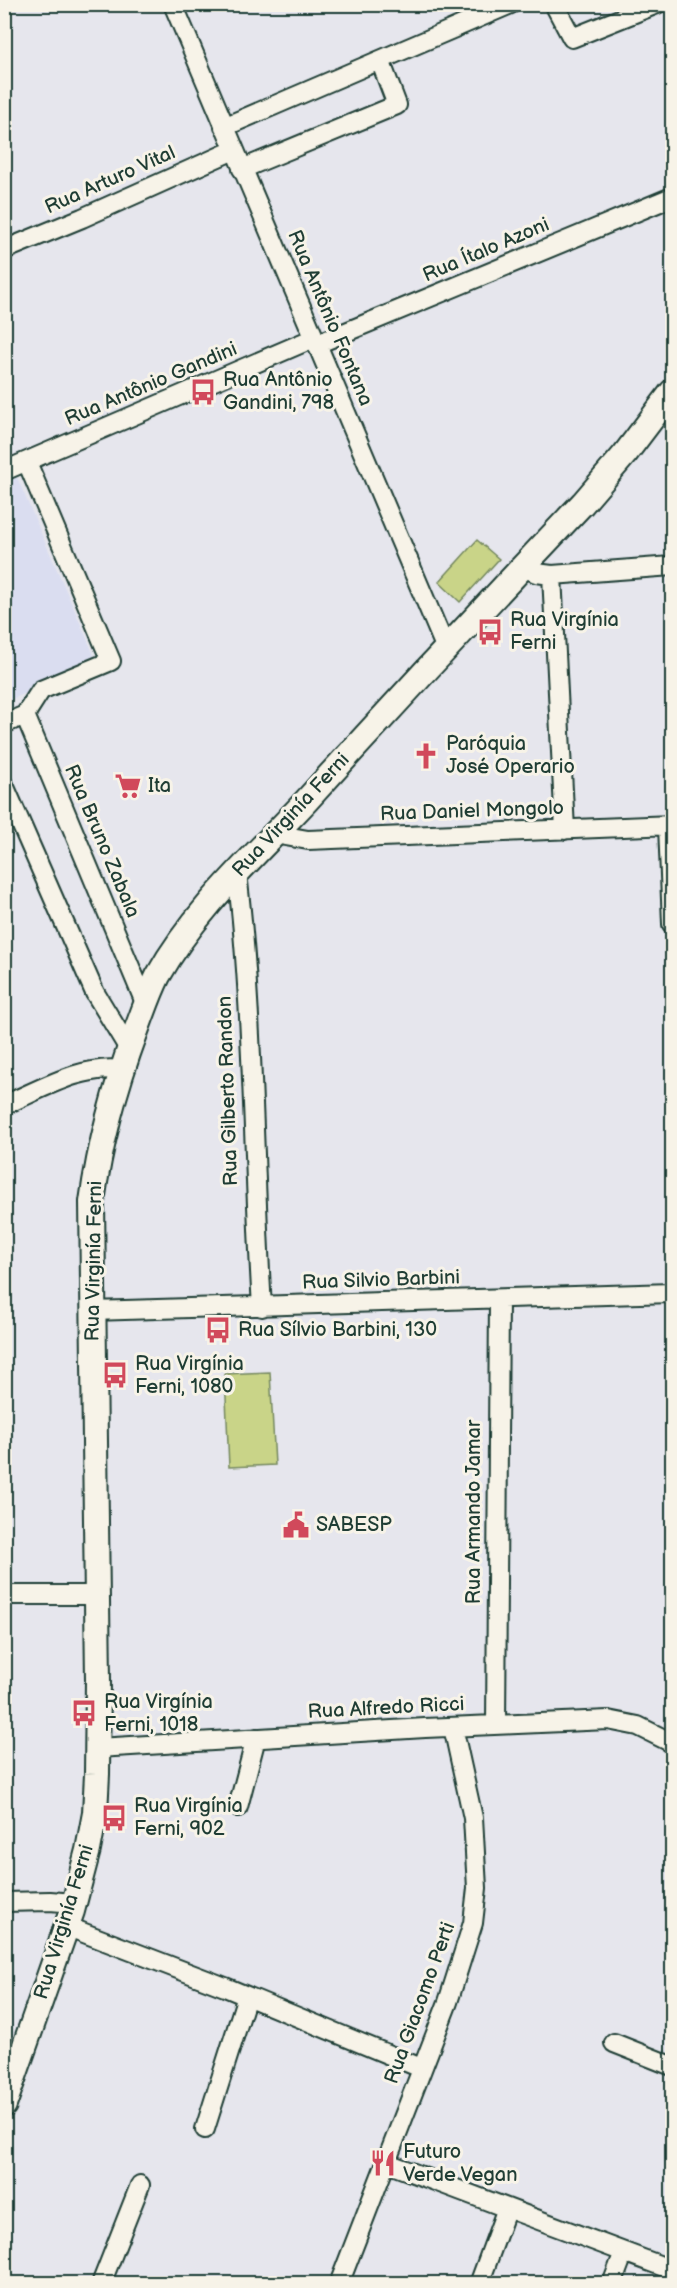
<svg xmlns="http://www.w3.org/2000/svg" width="677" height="2288" font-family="'Balsamiq Sans',sans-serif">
	<rect width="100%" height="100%" fill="#e6e6ed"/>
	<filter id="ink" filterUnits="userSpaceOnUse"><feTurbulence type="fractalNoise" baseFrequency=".0167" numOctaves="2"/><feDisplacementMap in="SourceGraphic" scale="12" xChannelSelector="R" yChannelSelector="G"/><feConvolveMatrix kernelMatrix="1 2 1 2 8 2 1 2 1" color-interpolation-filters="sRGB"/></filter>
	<g filter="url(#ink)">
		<!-- built -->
		<path fill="#daddf0" d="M16,475L97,662L5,702V480Z"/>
		<!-- green -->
		<path fill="#c9d488" stroke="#74885e" stroke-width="1.5" d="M477,540L499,559L460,602L439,582Z
			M270,1372L275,1465L229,1467L225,1374Z"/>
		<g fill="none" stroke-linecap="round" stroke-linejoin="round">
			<!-- street casing -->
			<g stroke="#1f3d34" stroke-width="22">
				<path id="street" d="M173,4L446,649
					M554,4L572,38L657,4
					M380,60L511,4
					M224,127L380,60L397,105L242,169
					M4,250L82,218L234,150
					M317,344L672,197
					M4,471L314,338
					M522,566L536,573L552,575L565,830
					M552,575L672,566
					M25,715L41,690L111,661L27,462
					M4,724L25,715L146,1005
					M4,785L95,993L129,1049
					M668,826L672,924
					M274,834L308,840L672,825
					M237,873C254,1017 253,1163 262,1307
					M4,1105C40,1090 82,1064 122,1070
					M92,1311L672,1293
					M4,1595H97
					M496,1725L499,1299
					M98,1748L425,1728L608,1720L638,1726L672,1743
					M238,1807L256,1738
					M4,1902L50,1901L74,1903
					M66,1926L225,1987L421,2068
					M614,2043L672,2066
					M205,2129L247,1996
					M387,2163L672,2270
					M101,2284L140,2185
					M339,2284L448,2002L473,1923L477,1888L473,1818L453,1727
					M479,2284L507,2208
					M612,2284L624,2252"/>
			</g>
			<!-- secondary casing -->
			<g stroke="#1f3d34" stroke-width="28">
				<path id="secondary" d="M4,2105L72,1911L88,1850L95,1813L97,1774L98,1680L92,1202C100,1143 115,1087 136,1031C143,1013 149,994 158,976C196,908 255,856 307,800C398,700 490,601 583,503L625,454L672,392"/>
			</g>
			<!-- street -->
			<use href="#street" stroke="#f7f3e8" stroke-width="18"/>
			<!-- secondary -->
			<use href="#secondary" stroke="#f7f3e8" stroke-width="24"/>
		</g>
	</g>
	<!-- icons -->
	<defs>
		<g id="bus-bare" transform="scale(2.07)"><path d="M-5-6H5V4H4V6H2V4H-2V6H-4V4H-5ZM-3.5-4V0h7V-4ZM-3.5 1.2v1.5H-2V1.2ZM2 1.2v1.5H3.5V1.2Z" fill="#d1495b" stroke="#f7f3e8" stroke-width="2.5" paint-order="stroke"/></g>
		<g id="church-bare" transform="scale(2.07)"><path d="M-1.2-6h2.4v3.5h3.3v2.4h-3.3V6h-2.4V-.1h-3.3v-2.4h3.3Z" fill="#d1495b" stroke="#f7f3e8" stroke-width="2.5" paint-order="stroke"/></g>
		<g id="supermarket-bare" transform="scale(2.07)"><path d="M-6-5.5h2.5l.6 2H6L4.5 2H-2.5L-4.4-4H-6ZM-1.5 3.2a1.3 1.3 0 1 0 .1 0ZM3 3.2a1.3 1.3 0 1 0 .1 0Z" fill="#d1495b" stroke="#f7f3e8" stroke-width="2.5" paint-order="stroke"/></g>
		<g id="civic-bare" transform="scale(2.07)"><path d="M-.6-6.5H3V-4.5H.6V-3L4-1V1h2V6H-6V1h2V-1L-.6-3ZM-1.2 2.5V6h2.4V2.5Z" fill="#d1495b" stroke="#f7f3e8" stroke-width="2.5" paint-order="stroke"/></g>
		<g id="restaurant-bare" transform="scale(2.07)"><path d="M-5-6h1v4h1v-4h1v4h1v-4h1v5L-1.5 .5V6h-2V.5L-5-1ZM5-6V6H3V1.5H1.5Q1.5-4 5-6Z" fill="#d1495b" stroke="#f7f3e8" stroke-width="2.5" paint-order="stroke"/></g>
	</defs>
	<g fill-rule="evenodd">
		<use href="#bus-bare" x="203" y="392"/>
		<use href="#bus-bare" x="490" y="632"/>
		<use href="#church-bare" x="426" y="756"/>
		<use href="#supermarket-bare" x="128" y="786"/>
		<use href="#bus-bare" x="218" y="1330"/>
		<use href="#bus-bare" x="115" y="1375"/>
		<use href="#civic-bare" x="296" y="1525"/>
		<use href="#bus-bare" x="84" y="1713"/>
		<use href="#bus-bare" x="114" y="1818"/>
		<use href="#restaurant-bare" x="383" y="2163"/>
	</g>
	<g text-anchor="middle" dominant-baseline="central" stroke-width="6" stroke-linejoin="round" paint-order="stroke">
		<!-- street labels -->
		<g font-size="20" fill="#1f3d34" stroke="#f7f3e8">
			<text transform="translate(110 180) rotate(-24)">Rua Arturo Vital</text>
			<text transform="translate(486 250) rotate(-23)">Rua Ítalo Azoni</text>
			<text transform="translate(330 318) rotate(67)">Rua Antônio Fontana</text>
			<text transform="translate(151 384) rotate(-23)">Rua Antônio Gandini</text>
			<text transform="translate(472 811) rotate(-2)">Rua Daniel Mongolo</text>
			<text transform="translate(291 815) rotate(-47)">Rua Virginía Ferni</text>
			<text transform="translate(102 841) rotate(67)">Rua Bruno Zabala</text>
			<text transform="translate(228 1091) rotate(-92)">Rua Gilberto Randon</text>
			<text transform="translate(94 1261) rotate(-89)">Rua Virginía Ferni</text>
			<text transform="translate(381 1280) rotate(-2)">Rua Silvio Barbini</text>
			<text transform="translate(474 1512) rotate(-90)">Rua Armando Jamar</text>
			<text transform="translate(386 1708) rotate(-3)">Rua Alfredo Ricci</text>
			<text transform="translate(64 1922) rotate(-73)">Rua Virginía Ferni</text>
			<text transform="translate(420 2003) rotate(-70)">Rua Giacomo Perti</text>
		</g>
		<!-- poi labels -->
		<g font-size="20" fill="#1f3d34" stroke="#f7f3e8" text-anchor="start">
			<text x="223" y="380">Rua Antônio<tspan x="223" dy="23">Gandini, 798</tspan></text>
			<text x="510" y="620">Rua Virgínia<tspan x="510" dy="23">Ferni</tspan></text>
			<text x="446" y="744">Paróquia<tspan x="446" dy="23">José Operario</tspan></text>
			<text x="148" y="786">Ita</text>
			<text x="238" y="1330">Rua Sílvio Barbini, 130</text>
			<text x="135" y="1364">Rua Virgínia<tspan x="135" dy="23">Ferni, 1080</tspan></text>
			<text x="316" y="1525">SABESP</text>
			<text x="104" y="1702">Rua Virgínia<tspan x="104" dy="23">Ferni, 1018</tspan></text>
			<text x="134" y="1806">Rua Virgínia<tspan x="134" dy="23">Ferni, 902</tspan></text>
			<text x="403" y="2152">Futuro<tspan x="403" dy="23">Verde Vegan</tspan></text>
		</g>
	</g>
	<!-- margin -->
	<rect width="677" height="2288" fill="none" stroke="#f7f3e8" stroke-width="24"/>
	<rect x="12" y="12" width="653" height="2264" fill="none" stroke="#1f3d34" stroke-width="2" filter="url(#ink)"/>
</svg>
